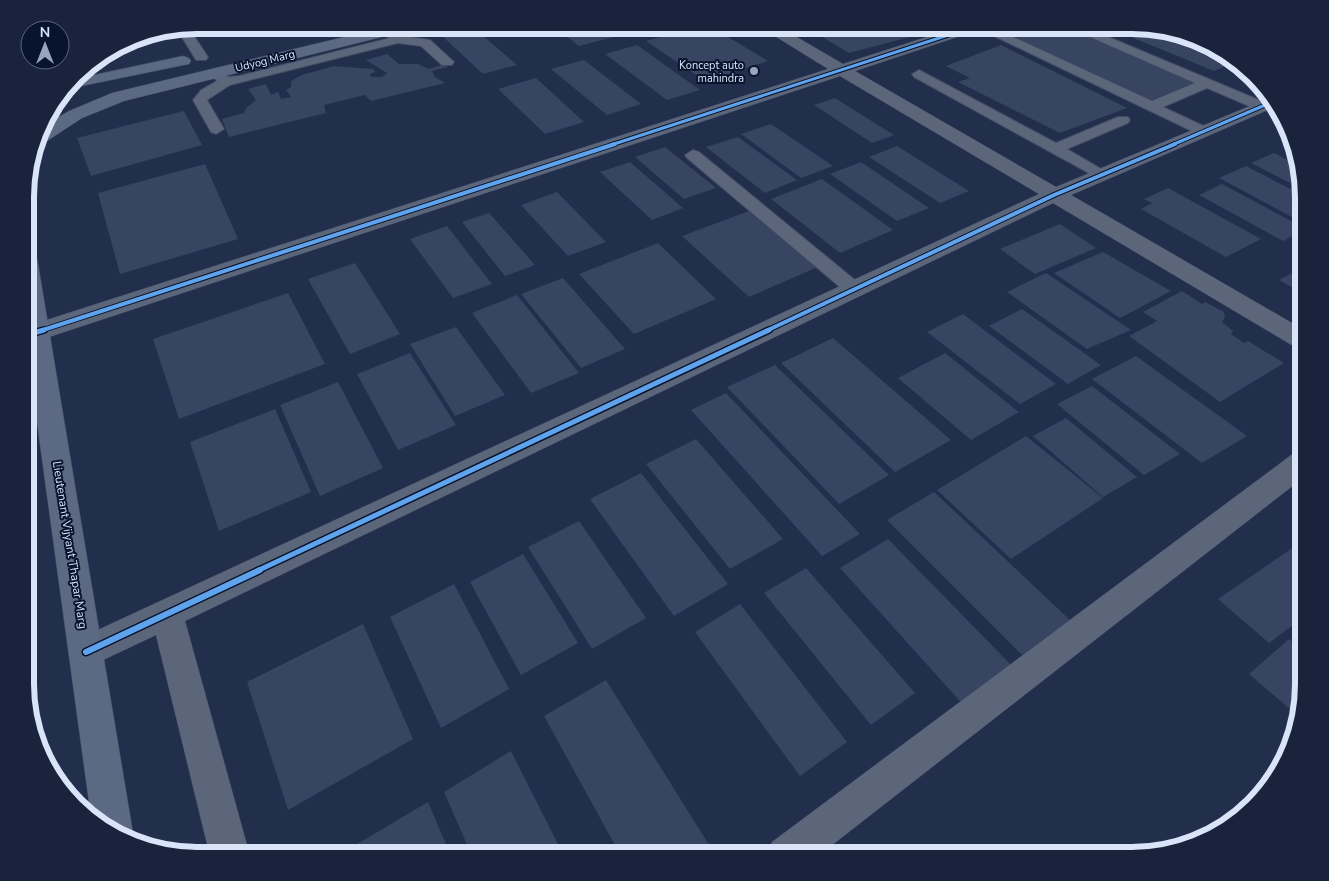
<svg xmlns="http://www.w3.org/2000/svg" width="1329" height="881" font-family="'Nunito Sans',sans-serif">
	<rect width="100%" height="100%" fill="#212f4d"/>
	<!-- building -->
	<path fill="#374462" d="M552,25H624L633,32L579,46Z
		M703,25H708L768,61L705,81L646,41Z
		M802,25H878L898,36L880,25H943L947,27L849,53Z
		M1053,25H1067L1197,82L1147,102L1012,39Z
		M1102,25H1133L1187,34L1228,54L1235,62L1214,71Z
		M474,28L517,65L483,74L442,36Z
		M637,45L700,90L667,100L605,54Z
		M1001,45L1127,108L1060,133L958,82L970,78L946,66Z
		M387,54L399,64H418L429,69L445,64L448,67L432,71L435,77L445,83L371,101L365,95L324,105L326,113L229,137L222,119L244,113L246,108L256,100L248,89L266,84L271,95L278,92L281,99L291,97L286,90L291,87V81L302,75L334,66L373,69L375,72L370,74L371,77H382L387,73L366,60Z
		M584,60L641,104L607,115L551,69Z
		M536,78L584,122L545,134L498,89Z
		M835,98L894,135L872,143L814,105Z
		M184,111L202,145L91,176L77,138Z
		M771,124L833,166L801,178L741,134Z
		M738,137L797,180L765,193L706,147Z
		M897,146L969,191L940,203L869,157Z
		M665,147L716,188L684,199L635,157Z
		M1274,153L1297,165L1304,190L1251,163Z
		M630,162L683,208L652,220L600,172Z
		M861,162L929,208L897,221L830,174Z
		M205,164L238,239L120,274L98,193Z
		M1246,166L1304,196V211L1292,217L1219,178Z
		M822,179L893,230L840,253L771,199Z
		M1222,184L1304,228V230L1283,241L1199,195Z
		M1168,188L1261,239L1226,257L1141,209L1152,203L1144,199Z
		M557,192L606,242L568,256L521,205Z
		M749,211L818,267L749,297L682,236Z
		M489,213L535,265L505,276L462,222Z
		M1060,224L1096,248L1035,274L1000,249Z
		M447,226L492,284L453,298L410,239Z
		M658,243L716,299L634,334L579,274Z
		M1103,252L1171,291L1120,318L1054,273Z
		M355,263L400,334L350,354L308,279Z
		M1304,267V294L1279,280Z
		M1046,273L1131,330L1087,349L1007,292Z
		M563,278L625,349L581,368L521,294Z
		M1182,291L1202,304L1205,302L1224,312L1225,317L1222,322L1233,331L1231,334L1244,343L1248,341L1284,363L1220,402L1129,336L1157,321L1143,312Z
		M288,293L325,364L179,419L153,339Z
		M517,295L579,373L531,393L472,313Z
		M1022,309L1101,365L1068,384L989,326Z
		M963,314L1056,384L1020,404L927,332Z
		M456,327L505,395L455,416L410,344Z
		M833,338L951,440L895,472L781,363Z
		M410,353L456,425L398,450L357,374Z
		M945,353L1019,412L971,440L898,378Z
		M1136,356L1247,436L1202,463L1092,379Z
		M775,365L889,475L839,504L727,387Z
		M338,382L383,468L320,496L280,405Z
		M1092,386L1180,454L1144,475L1057,404Z
		M726,393L860,534L822,556L691,410Z
		M275,409L311,492L219,531L190,442Z
		M1066,418L1137,477L1103,497L1033,436Z
		M1026,436L1103,498L1011,559L937,490Z
		M696,439L783,539L730,569L646,464Z
		M641,473L728,584L674,616L590,499Z
		M934,492L1070,620L1022,655L887,520Z
		M579,521L646,618L592,649L528,547Z
		M888,539L1017,671L967,709L840,568Z
		M1304,540V617L1269,643L1218,599Z
		M523,554L578,643L521,675L470,582Z
		M806,568L915,693L871,725L764,593Z
		M454,584L509,689L441,728L390,617Z
		M740,604L847,742L800,776L695,632Z
		M363,624L413,739L288,810L247,682Z
		M1289,639L1304,651V695L1297,715L1249,674Z
		M606,680L716,856H621L544,716Z
		M511,751L564,856H472L444,792Z
		M428,802L451,856H337Z"/>
	<g fill="none" stroke-linecap="round" stroke-linejoin="round">
		<!-- lane casing -->
		<g stroke="#3e4a62" stroke-width="2">
			<path id="lane" d="M971,25H987L1152,101L1195,83L1063,25H1080L1266,103L1268,106L1266,109H1256L1207,88L1163,107L1208,128L1211,131L1203,136L1198,134Z
				M393,26L397,27L404,36L430,40L454,62L452,65H442L421,46L398,43L230,85L207,100L224,129L216,134L211,132L193,100L201,90L217,81L210,73L212,70H222L228,77L239,76L386,39L391,36L387,30Z
				M188,27L208,57L206,60H196L177,29Z
				M919,70L1056,143L1118,117H1128L1130,120L1128,123L1067,149L1110,174L1102,179L1096,177L914,77L912,74Z
				M693,150L699,152L861,285L863,289L861,293L854,295L847,293L687,158L685,155Z"/>
		</g>
		<!-- street casing -->
		<g stroke="#3e4a62" stroke-width="1">
			<path id="street" d="M757,25H776L843,64L964,25H987L984,28L855,71L1056,187L1269,98L1277,106L1071,195L1304,330V349L1295,347L1053,203L185,621L250,856H210L156,635L86,668L74,663L69,652L74,641L1039,194L840,76L46,338L37,340L28,338L26,329L28,326L828,69Z
				M1304,450V477L818,856H766L772,842L1294,453Z"/>
		</g>
		<!-- secondary casing -->
		<g stroke="#3e4a62" stroke-width="1">
			<path id="secondary" d="M394,25H421L418,28L124,101L82,118L44,143L36,144L41,127L69,111L112,93Z
				M183,56L189,58L191,61L189,64L67,89L75,79Z
				M26,251L34,253L37,258L133,833L129,841L101,827L91,817L26,342Z"/>
		</g>
		<!-- lane -->
		<use href="#lane" fill="#5c667b" fill-rule="evenodd"/>
		<!-- street -->
		<use href="#street" fill="#5c667b" fill-rule="evenodd"/>
		<!-- secondary -->
		<use href="#secondary" fill="#5c6983" fill-rule="evenodd"/>
		<!-- rail casing -->
		<g stroke="#606a7f" stroke-width="7">
			<path id="rail" d="M26,677L30,718"/>
		</g>
		<!-- rail -->
		<use href="#rail" stroke="#08132c" stroke-width="5" stroke-dasharray="14" stroke-linecap="butt"/>
		<!-- cycleway-far3 casing -->
		<g stroke="#08132c" stroke-width="5">
			<path id="cycleway-far3" d="M611,145L979,25
				M1172,145L1272,102"/>
		</g>
		<!-- cycleway-far2 casing -->
		<g stroke="#08132c" stroke-width="6">
			<path id="cycleway-far2" d="M40,331L615,144
				M766,331L1054,195L1175,144"/>
		</g>
		<!-- cycleway-far1 casing -->
		<g stroke="#08132c" stroke-width="8">
			<path id="cycleway-far1" d="M37,332L44,330
				M257,571L769,330"/>
		</g>
		<!-- cycleway casing -->
		<g stroke="#08132c" stroke-width="9">
			<path id="cycleway" d="M86,652L260,570"/>
		</g>
		<!-- cycleway-far3 -->
		<use href="#cycleway-far3" stroke="#60a3ed" stroke-width="3"/>
		<!-- cycleway-far2 -->
		<use href="#cycleway-far2" stroke="#60a3ed" stroke-width="4"/>
		<!-- cycleway-far1 -->
		<use href="#cycleway-far1" stroke="#60a3ed" stroke-width="5"/>
		<!-- cycleway -->
		<use href="#cycleway" stroke="#60a3ed" stroke-width="6"/>
	</g>
	<!-- markers -->
	<circle fill="#99a5bd" stroke="#08132c" stroke-width="2" cx="754" cy="71" r="5"/>
	<g text-anchor="middle" dominant-baseline="central" stroke-width="4" stroke-linejoin="round" paint-order="stroke">
		<!-- far-street labels -->
		<g font-size="11" fill="#d9e4f9" stroke="#08132c">
			<text transform="translate(265 61) rotate(-14)">Udyog Marg</text>
		</g>
		<!-- far-poi labels -->
		<g font-size="11" fill="#d9e4f9" stroke="#08132c" text-anchor="end">
			<text x="744" y="65">Koncept auto<tspan x="744" dy="13">mahindra</tspan></text>
		</g>
		<!-- street labels -->
		<g font-size="12" fill="#d9e4f9" stroke="#08132c">
			<text transform="translate(70 545) rotate(81)">Lieutenant Vijyant Thapar Marg</text>
		</g>
	</g>
	<!-- crop -->
	<path d="M0 0H1329V881H0ZM197 34H1132A163 163 0 0 1 1295 197V684A163 163 0 0 1 1132 847H197A163 163 0 0 1 34 684V197A163 163 0 0 1 197 34Z" fill="#19243c" fill-rule="evenodd"/>
	<path fill="none" stroke="#d9e4f9" stroke-width="6" d="M197 34H1132A163 163 0 0 1 1295 197V684A163 163 0 0 1 1132 847H197A163 163 0 0 1 34 684V197A163 163 0 0 1 197 34Z"/>
	<!-- north arrow -->
	<g transform="translate(45 45)"><circle r="24" fill="#08132c" stroke="#5c677e"/>
	<path d="M0-4L9 19L0 12L-9 19Z" fill="#99a5bd"/>
	<text y="-8" font-size="14" font-weight="bold" text-anchor="middle" fill="#d9e4f9">N</text>
	</g>
</svg>
